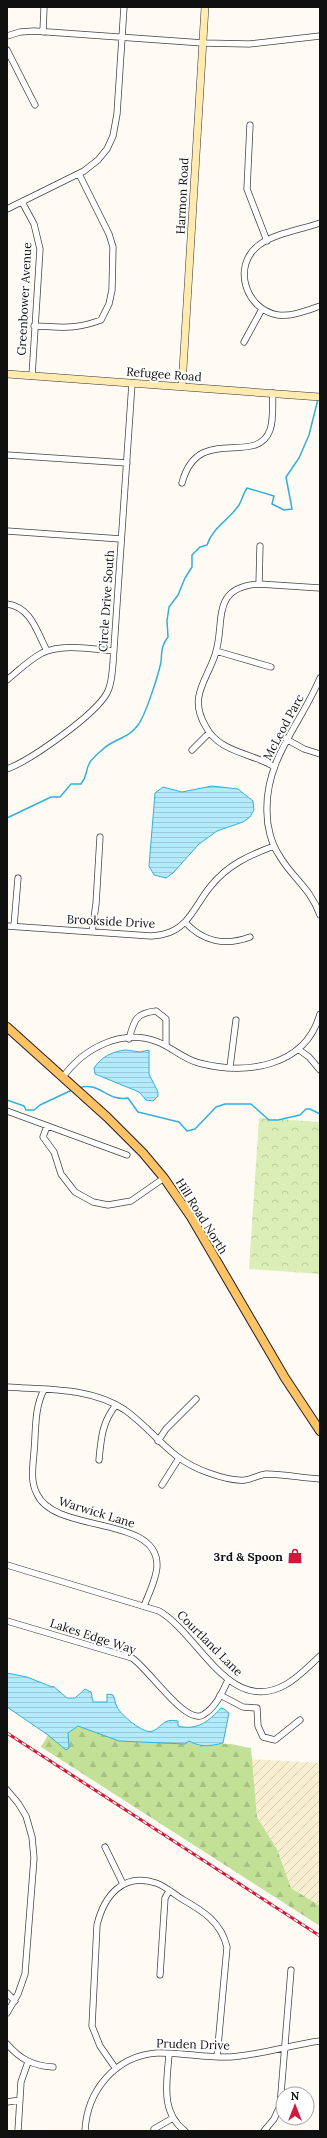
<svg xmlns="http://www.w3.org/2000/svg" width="327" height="2138" font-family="Lora,serif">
	<defs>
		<pattern id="farmland-furrows" width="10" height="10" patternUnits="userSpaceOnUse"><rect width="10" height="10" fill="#f9efd0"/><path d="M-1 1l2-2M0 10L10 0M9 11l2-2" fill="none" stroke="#d4ccb2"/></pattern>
		<pattern id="forest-firs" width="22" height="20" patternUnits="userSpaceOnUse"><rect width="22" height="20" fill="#c3e196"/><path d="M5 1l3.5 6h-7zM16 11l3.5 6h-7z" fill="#a6c080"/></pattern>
		<pattern id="park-crowns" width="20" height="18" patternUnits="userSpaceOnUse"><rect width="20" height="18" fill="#dceeb8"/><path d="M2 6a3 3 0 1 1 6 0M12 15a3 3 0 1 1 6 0" fill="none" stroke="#bccb9d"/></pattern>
		<pattern id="water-rules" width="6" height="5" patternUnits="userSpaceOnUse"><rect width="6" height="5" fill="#b3ebfc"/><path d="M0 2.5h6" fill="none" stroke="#99c8d7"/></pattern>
	</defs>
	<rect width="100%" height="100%" fill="#fffbf4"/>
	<!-- farmland -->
	<path fill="url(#farmland-furrows)" d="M251,1759L320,1763V1906L291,1888L277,1849L257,1817Z"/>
	<!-- forest -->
	<path fill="url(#forest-firs)" d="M78,1726L119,1741H189C206,1751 207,1744 223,1744C232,1743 242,1747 251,1748L257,1817L277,1849L291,1888L320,1906V1926L41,1747L48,1735L66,1750L69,1748L68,1733Z"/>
	<!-- park -->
	<path fill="url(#park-crowns)" d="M259,1118L320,1122V1274L249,1269Z"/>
	<!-- water -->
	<path fill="url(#water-rules)" stroke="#32b0da" d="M212,786L238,789L253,801L254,810L250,817L243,822L217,831L199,844L173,873L166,878L154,875L149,866L155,793L163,787L182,792Z
		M126,1050L140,1052L149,1050V1074L158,1092V1096L153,1101L146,1100L139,1092L95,1074L94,1068C101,1057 113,1051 126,1050Z
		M7,1673L27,1677L52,1687L53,1686L67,1698H75L85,1689L91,1692L93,1702H107V1694L113,1695C115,1699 115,1703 117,1707C121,1715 144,1735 153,1731C164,1726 162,1718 178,1721V1726C197,1731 209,1721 221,1708L224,1709L229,1713L223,1743C210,1746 202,1748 189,1741L185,1744L119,1741L78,1726L68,1733L69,1748L66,1750L48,1735L7,1707Z"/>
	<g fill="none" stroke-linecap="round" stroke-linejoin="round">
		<!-- stream -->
		<path stroke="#32b0da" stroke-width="1.5" d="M7,818L51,797H60L71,784H81C88,775 85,772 89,764C91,759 99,753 103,749C114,739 129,738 138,725C146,714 158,676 161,662C162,651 161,646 168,637L167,621L169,607L178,595L185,578L192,567V555L200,547L207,545C213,527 229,520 239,505C242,500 243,494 247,488L274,496L272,504L284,510L292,509L286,477L299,458L309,435L318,399
			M79,1088C100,1081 107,1102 128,1098L138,1112L179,1122L187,1131L195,1129L216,1107L225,1104H251L269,1120H278L300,1115L306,1109H310L320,1114
			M7,1100L24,1106L26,1110H34L40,1105L72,1090"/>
		<!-- minor casing -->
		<g stroke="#434343" stroke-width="7">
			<path id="minor" d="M43,32L44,7
				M7,36L20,32L34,31L203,43L249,44L320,36
				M7,50L35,105
				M250,125L247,189L267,241
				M22,202L34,224L40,249L32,376
				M7,209L84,171L98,160L107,149L113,136L117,114L124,7
				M320,223C303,229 273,234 259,245C231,266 246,310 278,315C291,317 308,310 320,306
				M34,326C62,327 74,330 101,320L109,304L112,290L113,247L109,234L79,174
				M244,342L262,309
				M7,455L127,463
				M182,483C198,422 256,468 270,430C274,419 272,404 273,393
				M7,531L121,539
				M259,584L260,546
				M7,604C31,607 37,632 47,651
				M216,651L271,667
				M320,678C301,724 265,759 267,812C267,826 271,843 279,855C292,878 310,887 320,915
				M7,680C18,671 29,660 42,653C63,643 91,649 114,651
				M286,739L304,749L320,754
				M192,750L209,733
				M273,766C251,753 219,752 206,727C188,697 206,682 215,655C226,624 209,587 259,584L320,588
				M7,769C31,760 95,715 107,693C112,684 112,673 113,663L132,383
				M185,922C203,942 226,946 250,937
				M7,926L151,936C165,935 175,932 185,922C195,911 201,898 210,887C227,865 250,855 274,846
				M14,926L18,878
				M92,932L96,904L100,837
				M129,1039C134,1020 136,1013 156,1011L166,1019V1046
				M298,1049L309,1057L320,1070
				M230,1067L236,1020
				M63,1077C84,1048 122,1028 158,1042C173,1048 183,1059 199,1063C245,1075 305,1068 320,1014
				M7,1111L127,1155
				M47,1126L43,1137L54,1152L61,1174L75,1192L93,1202L108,1205L131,1201L164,1178
				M7,1387C46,1390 91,1387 125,1410C157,1433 168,1459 209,1473C220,1477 234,1481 245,1480C252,1479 259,1475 266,1474C284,1474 302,1478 320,1479
				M44,1390C34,1408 36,1432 34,1452C33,1466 30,1481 37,1494C55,1534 157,1515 157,1565C157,1578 149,1593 144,1606
				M158,1441L166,1429L196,1399
				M99,1460C101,1439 102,1422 116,1405
				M162,1485L179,1458
				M7,1565L159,1611C199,1634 229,1716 285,1685C298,1678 309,1666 320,1656
				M7,1621L132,1658C149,1669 185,1725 203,1715C216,1707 222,1693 228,1680
				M220,1695L243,1707L257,1708L258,1726L263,1737L275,1740L300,1720
				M7,1790L18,1803L26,1816L32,1837L34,1858L25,1974L18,1994L7,2013
				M105,1847L123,1884
				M160,1975L165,1898L169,1891
				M7,1993L15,2001
				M7,2044C20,2059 33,2066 53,2067
				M169,2054C167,2082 160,2112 185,2131
				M116,2069L100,2046L92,2026L97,1925C104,1896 123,1872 156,1883C165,1886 174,1894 182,1899C203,1911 221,1922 227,1947L217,2057
				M7,2102L20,2100
				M154,2129L173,2118
				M18,2131L21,2082L28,2062
				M85,2131C87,2091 115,2056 157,2053C181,2052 205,2058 230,2057C260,2055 290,2045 320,2041
				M264,2131L274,2119L280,2106L291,1970"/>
		</g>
		<!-- secondary casing -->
		<g stroke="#323232" stroke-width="8">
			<path id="secondary" d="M7,374L320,397
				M182,386L205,7"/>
		</g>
		<!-- primary casing -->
		<g stroke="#212121" stroke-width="10">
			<path id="primary" d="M7,1027L107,1117L143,1153L164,1178L191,1217L285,1378L320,1431"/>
		</g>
		<!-- minor -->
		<use href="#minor" stroke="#fff" stroke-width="5.5"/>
		<!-- secondary -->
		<use href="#secondary" stroke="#ffeaaf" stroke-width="7"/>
		<!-- primary -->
		<use href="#primary" stroke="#ffc264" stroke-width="8"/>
		<!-- rail casing -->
		<g stroke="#cf193d" stroke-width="3">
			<path id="rail" d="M7,1733L320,1936"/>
		</g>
		<!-- rail -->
		<use href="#rail" stroke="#fff" stroke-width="1.5" stroke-dasharray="4.5" stroke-linecap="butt"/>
	</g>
	<!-- icons -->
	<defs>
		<g id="shop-bare" transform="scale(1.2)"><path d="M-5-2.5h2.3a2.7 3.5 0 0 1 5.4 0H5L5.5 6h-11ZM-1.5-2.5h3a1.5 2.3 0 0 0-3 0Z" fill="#cf193d" stroke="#fff" stroke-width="2.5" paint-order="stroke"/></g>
	</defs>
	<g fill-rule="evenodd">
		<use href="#shop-bare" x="295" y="1556"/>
	</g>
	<g text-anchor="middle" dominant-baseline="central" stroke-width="4" stroke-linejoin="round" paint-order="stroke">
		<!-- street labels -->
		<g font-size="12" fill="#101010" stroke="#fff">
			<text transform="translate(182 196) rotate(-87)">Harmon Road</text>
			<text transform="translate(24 299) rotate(-87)">Greenbower Avenue</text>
			<text transform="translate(164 374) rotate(4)">Refugee Road</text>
			<text transform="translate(106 601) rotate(-86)">Circle Drive South</text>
			<text transform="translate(283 727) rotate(-62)">McLeod Parc</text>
			<text transform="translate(111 921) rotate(3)">Brookside Drive</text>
			<text transform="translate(202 1216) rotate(58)">Hill Road North</text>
			<text transform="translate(97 1512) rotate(17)">Warwick Lane</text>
			<text transform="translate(93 1636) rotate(18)">Lakes Edge Way</text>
			<text transform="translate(210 1643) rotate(45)">Courtland Lane</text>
			<text transform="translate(193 2044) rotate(2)">Pruden Drive</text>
		</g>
		<!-- poi labels -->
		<g font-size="12" font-weight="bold" fill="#101010" stroke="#fff" text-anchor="end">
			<text x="283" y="1556">3rd &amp; Spoon</text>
		</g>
	</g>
	<!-- border -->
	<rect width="327" height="2138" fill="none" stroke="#101010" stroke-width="16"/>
	<!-- north arrow -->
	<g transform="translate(295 2106)"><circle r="19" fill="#ffffff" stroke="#9f9f9f"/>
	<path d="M0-3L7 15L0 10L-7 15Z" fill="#cf193d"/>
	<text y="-6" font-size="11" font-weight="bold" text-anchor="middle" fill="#101010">N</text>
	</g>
</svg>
